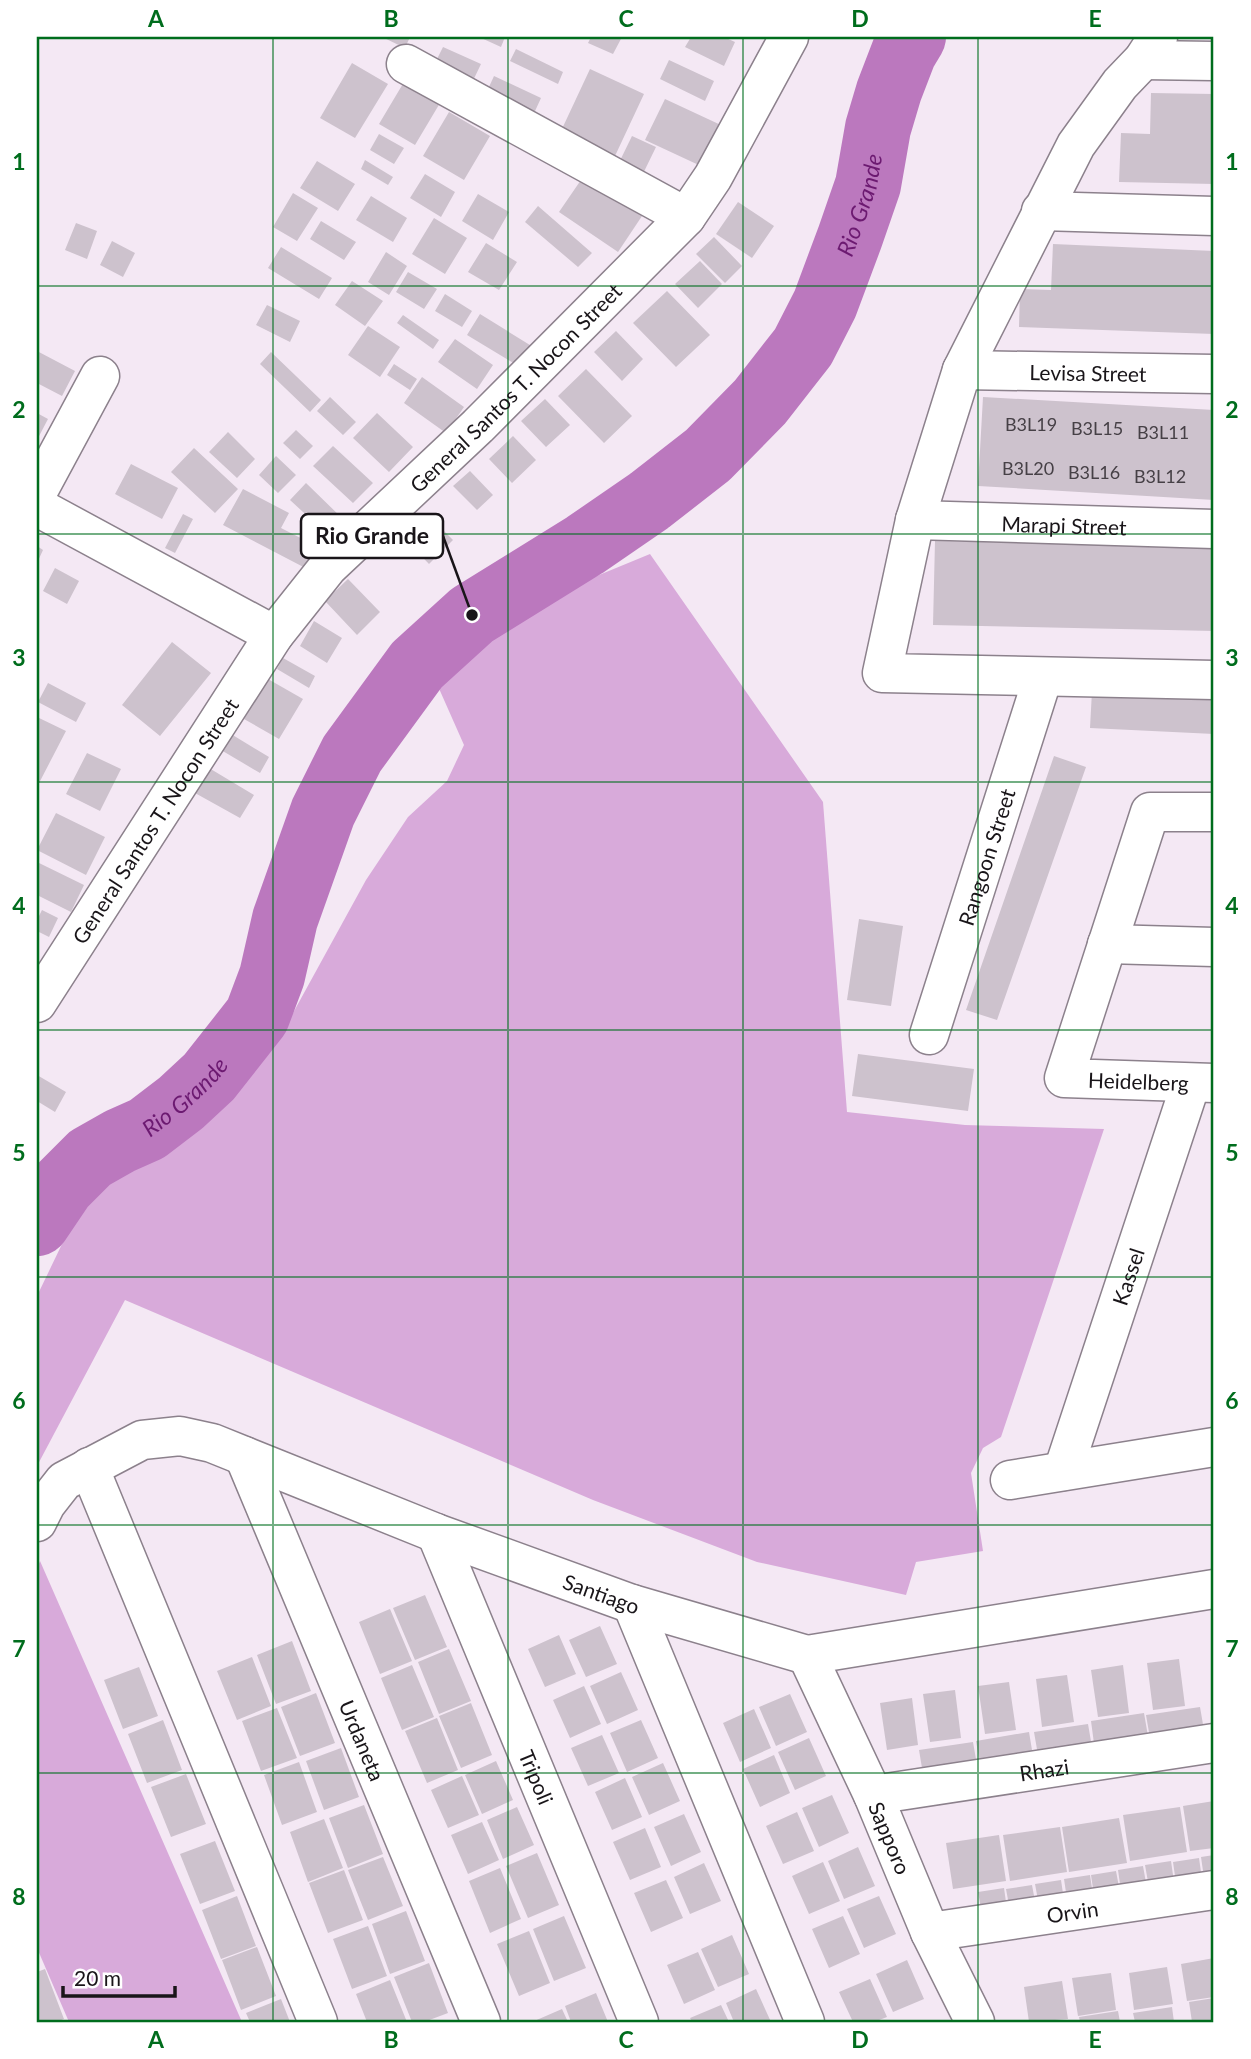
<svg xmlns="http://www.w3.org/2000/svg" width="1251" height="2059" font-family="Lato,sans-serif">
	<rect width="100%" height="100%" fill="#f4e8f4"/>
	<!-- green -->
	<path fill="#d8aada" d="M650,554L823,802L847,1112L965,1125L1104,1129L1001,1437L983,1448L971,1473L983,1551L916,1562L906,1595L757,1562L593,1500L125,1300L37,1466V1296L89,1188L114,1166L168,1138L209,1102L249,1051L293,1013L366,880L408,817L447,781L464,745L433,675L446,657L536,601Z
		M40,1561L242,2022H69L37,1948V1569Z"/>
	<g fill="none" stroke-linecap="round" stroke-linejoin="round">
		<!-- river -->
		<path stroke="#bb78be" stroke-width="66" id="s1" d="M37,1223L62,1186L90,1158L120,1141L147,1129L181,1103L209,1077L257,1016L272,976L285,919L323,812L352,754L417,665L472,615L585,545L649,501L708,455L760,402L803,347L825,304L850,237L868,185L878,128L889,91L904,52L913,37"/>
	</g>
	<!-- building -->
	<path fill="#cdc2cd" d="M382,37H410L405,48Z
		M479,37H505L501,47Z
		M591,37H622L613,54L588,43Z
		M691,37H724L735,42L724,66L685,47Z
		M443,47L481,64L469,89L431,71Z
		M516,49L563,72L558,84L510,61Z
		M669,60L714,81L705,101L660,79Z
		M352,63L388,84L355,138L320,118Z
		M590,69L644,94L615,156L561,131Z
		M494,76L541,98L530,122L483,100Z
		M404,82L440,103L415,145L379,124Z
		M1151,93L1214,94V184L1119,182L1121,133L1150,134Z
		M665,99L723,126L703,167L645,140Z
		M449,112L490,136L464,180L423,156Z
		M379,134L404,148L394,164L370,150Z
		M632,136L656,147L637,186L613,175Z
		M365,160L393,177L388,185L361,169Z
		M317,161L355,184L338,211L300,188Z
		M425,174L455,192L441,217L410,198Z
		M583,177L642,216L618,252L559,212Z
		M293,193L318,208L297,241L273,227Z
		M478,194L509,212L493,240L462,221Z
		M371,196L407,218L393,242L356,220Z
		M738,202L774,226L752,258L716,234Z
		M538,206L592,253L578,267L525,222Z
		M434,218L467,238L445,274L412,254Z
		M321,221L356,242L344,260L310,239Z
		M76,223L97,231L87,259L65,250Z
		M714,237L742,266L725,283L696,254Z
		M112,241L135,253L123,277L100,265Z
		M486,243L517,262L499,290L468,272Z
		M1053,244L1214,251V334L1019,327L1020,289L1051,290Z
		M281,247L332,278L319,299L268,268Z
		M386,252L407,266L389,295L368,282Z
		M700,261L722,284L698,308L675,284Z
		M408,272L437,289L424,309L396,292Z
		M352,281L383,301L365,326L335,305Z
		M667,291L710,335L676,367L633,323Z
		M445,294L472,311L462,327L435,311Z
		M267,305L300,321L290,342L256,325Z
		M480,314L538,350L525,370L467,335Z
		M403,315L439,340L433,349L397,323Z
		M368,326L400,347L380,377L348,355Z
		M616,331L643,359L622,381L594,352Z
		M455,339L493,365L477,389L438,362Z
		M37,351L75,371L62,396L37,383Z
		M271,352L321,400L310,412L260,364Z
		M394,364L417,379L410,390L387,375Z
		M586,369L632,416L604,443L558,396Z
		M422,377L464,407L446,433L404,403Z
		M330,397L356,422L343,435L317,411Z
		M983,397L1214,410V500L978,486Z
		M545,399L570,425L546,447L521,421Z
		M37,413L48,419L37,440Z
		M377,413L413,447L389,472L353,438Z
		M296,430L313,446L300,459L283,443Z
		M228,432L255,459L237,478L209,452Z
		M513,436L536,460L512,483L489,459Z
		M333,446L373,483L353,503L313,466Z
		M194,448L238,489L215,513L171,472Z
		M276,456L296,475L278,493L259,475Z
		M131,464L178,488L162,519L115,494Z
		M470,471L493,495L477,510L453,486Z
		M306,483L344,520L329,536L290,500Z
		M243,489L289,513L281,528L324,550L313,572L223,525Z
		M426,513L453,540L429,564L402,536Z
		M183,514L193,519L175,553L165,548Z
		M935,541L1214,547V631L933,625Z
		M37,546L43,550L37,563Z
		M55,568L79,581L67,604L43,591Z
		M348,579L380,612L357,635L325,601Z
		M314,621L342,638L327,663L300,646Z
		M172,642L211,673L160,736L122,705Z
		M283,658L315,676L309,688L277,669Z
		M268,679L303,699L279,739L244,719Z
		M48,683L86,703L76,722L38,702Z
		M1092,691L1214,696V734L1090,728Z
		M37,717L66,731L37,787Z
		M231,734L269,757L260,773L221,750Z
		M87,753L121,769L100,811L66,794Z
		M1054,756L1086,767L997,1020L966,1010Z
		M209,768L254,795L240,818L195,793Z
		M56,813L105,837L86,875L37,850Z
		M37,862L84,885L71,912L37,895Z
		M42,910L58,918L49,937L37,931V920Z
		M859,919L903,926L891,1006L847,1000Z
		M858,1054L974,1069L968,1111L852,1096Z
		M37,1075L66,1092L55,1112L37,1101Z
		M425,1595L447,1647L415,1660L393,1608Z
		M390,1609L412,1661L380,1674L359,1622Z
		M600,1626L617,1664L586,1677L569,1640Z
		M559,1635L576,1674L545,1687L528,1649Z
		M292,1641L311,1691L276,1704L257,1655Z
		M449,1649L471,1701L439,1714L418,1662Z
		M252,1657L271,1706L237,1720L217,1671Z
		M1179,1659L1185,1706L1153,1710L1147,1663Z
		M412,1665L434,1717L402,1730L381,1678Z
		M1123,1665L1129,1713L1098,1717L1091,1670Z
		M139,1667L158,1716L123,1729L104,1680Z
		M621,1672L638,1710L607,1724L590,1686Z
		M1067,1675L1074,1722L1042,1727L1036,1679Z
		M1009,1682L1016,1730L985,1734L978,1686Z
		M584,1686L601,1724L570,1738L553,1700Z
		M955,1690L961,1738L930,1742L923,1694Z
		M316,1693L335,1743L300,1756L281,1707Z
		M790,1694L807,1732L776,1746L759,1707Z
		M912,1698L918,1745L887,1750L880,1703Z
		M471,1703L492,1755L461,1768L439,1716Z
		M1200,1707L1205,1736L1151,1744L1146,1715Z
		M277,1708L297,1758L261,1771L242,1721Z
		M754,1709L771,1748L740,1762L723,1723Z
		M1144,1713L1149,1742L1095,1751L1091,1721Z
		M437,1718L458,1770L427,1783L405,1731Z
		M163,1720L182,1770L147,1783L128,1734Z
		M641,1720L658,1758L627,1772L610,1733Z
		M1088,1724L1093,1753L1039,1761L1034,1732Z
		M1029,1732L1034,1762L981,1770L976,1741Z
		M602,1735L619,1773L588,1786L571,1748Z
		M809,1738L826,1776L795,1790L778,1752Z
		M973,1742L978,1771L924,1780L919,1750Z
		M341,1748L359,1797L324,1810L306,1761Z
		M774,1755L790,1793L760,1807L743,1769Z
		M496,1761L513,1800L482,1814L465,1775Z
		M299,1762L317,1812L282,1825L264,1775Z
		M663,1763L680,1801L649,1815L632,1777Z
		M186,1774L206,1824L171,1837L151,1787Z
		M462,1776L479,1815L448,1828L431,1790Z
		M625,1778L642,1817L612,1830L595,1792Z
		M832,1795L849,1833L819,1847L802,1808Z
		M1214,1801V1848L1190,1851L1183,1806Z
		M364,1805L383,1854L348,1868L329,1818Z
		M517,1807L534,1845L503,1859L487,1820Z
		M1180,1807L1187,1852L1130,1861L1123,1815Z
		M797,1812L814,1851L783,1864L766,1826Z
		M684,1814L701,1852L671,1866L654,1827Z
		M1119,1818L1127,1863L1069,1872L1062,1827Z
		M324,1819L343,1868L308,1882L290,1832Z
		M482,1822L499,1860L468,1874L451,1835Z
		M1060,1827L1067,1872L1010,1881L1003,1835Z
		M645,1828L661,1867L630,1880L613,1842Z
		M999,1835L1006,1881L953,1889L946,1843Z
		M215,1841L235,1891L200,1904L180,1854Z
		M858,1847L875,1886L844,1899L828,1861Z
		M537,1853L559,1905L528,1918L506,1866Z
		M1214,1855V1884L1205,1885L1201,1857Z
		M383,1857L403,1906L368,1920L348,1870Z
		M1199,1858L1203,1886L1177,1890L1173,1862Z
		M1171,1861L1175,1889L1150,1893L1145,1865Z
		M823,1862L840,1901L809,1914L792,1876Z
		M704,1863L721,1901L690,1914L674,1877Z
		M1143,1866L1148,1894L1122,1898L1118,1870Z
		M500,1868L521,1919L490,1933L469,1881Z
		M344,1870L363,1920L328,1933L309,1883Z
		M1116,1871L1121,1898L1095,1902L1091,1875Z
		M1090,1875L1094,1902L1068,1906L1064,1879Z
		M666,1880L683,1918L651,1932L634,1893Z
		M1061,1880L1065,1907L1040,1911L1035,1884Z
		M1032,1885L1037,1912L1011,1916L1006,1889Z
		M1004,1888L1008,1916L983,1920L978,1892Z
		M237,1896L256,1946L221,1959L202,1910Z
		M879,1896L896,1934L864,1948L847,1909Z
		M406,1911L425,1961L390,1974L372,1924Z
		M564,1916L586,1968L554,1981L533,1929Z
		M843,1916L860,1954L829,1968L812,1929Z
		M368,1926L387,1976L352,1989L333,1939Z
		M529,1931L550,1983L519,1996L497,1944Z
		M732,1935L749,1974L718,1987L701,1949Z
		M257,1947L276,1996L241,2010L222,1960Z
		M698,1952L715,1990L684,2004L667,1965Z
		M1214,1958V1997L1187,2001L1181,1964Z
		M907,1960L924,1999L893,2012L876,1974Z
		M429,1963L448,2013L424,2022H412L394,1977Z
		M1167,1967L1173,2004L1134,2010L1129,1973Z
		M45,1969L64,2019L56,2022H37V1972Z
		M1111,1973L1116,2010L1078,2016L1072,1978Z
		M870,1979L887,2017L874,2022H853L839,1992Z
		M390,1980L407,2022H367L356,1994Z
		M1062,1981L1068,2019L1029,2022L1024,1987Z
		M756,1989L771,2022H734L726,2003Z
		M596,1993L608,2022H571L565,2006Z
		M1214,1998V2022H1192L1189,2002Z
		M281,1999L290,2022H250L246,2013Z
		M721,2005L729,2022H692L690,2018Z
		M1172,2007L1174,2022H1135L1133,2013Z
		M562,2009L568,2022H532Z
		M1118,2011L1120,2022H1080L1079,2017Z"/>
	<g fill="none" stroke-linecap="round" stroke-linejoin="round">
		<!-- minor casing -->
		<g stroke="#8c818c" stroke-width="41">
			<g id="minor">
				<path d="M1158,37L1143,60L1120,84L1076,145L962,370L915,520L882,673L1214,680"/>
				<path d="M1143,60L1214,61"/>
				<path d="M406,64L686,217"/>
				<path d="M1041,211L1214,216"/>
				<path id="s2" d="M962,370L1214,374"/>
				<path d="M37,493L100,376"/>
				<path d="M37,500L43,510L274,635"/>
				<path id="s3" d="M915,520L1214,529"/>
				<path id="s4" d="M1214,812H1150L1064,1078L1214,1083"/>
				<path d="M1107,944L1214,947"/>
				<path id="s5" d="M929,1035L1043,677"/>
				<path id="s6" d="M244,1456L481,2022"/>
				<path d="M89,1467L318,2022"/>
				<path id="s7" d="M1063,1471L1191,1083"/>
				<path d="M1010,1480L1214,1447"/>
				<path id="s8" d="M37,1522L46,1504L64,1481L142,1440L180,1436L212,1443L436,1533L632,1604L807,1655L1214,1589"/>
				<path id="s9" d="M436,1533L639,2022"/>
				<path d="M632,1604L805,2022"/>
				<path id="s10" d="M807,1655L873,1795L930,1932L975,2022"/>
				<path id="s11" d="M873,1795L1214,1743"/>
				<path id="s12" d="M930,1932L1214,1890"/>
			</g>
		</g>
		<!-- major casing -->
		<g stroke="#8c818c" stroke-width="41">
			<g id="major">
				<path id="s13" d="M37,1003L274,635L328,567L478,426L686,217L713,177L789,37"/>
			</g>
		</g>
		<!-- minor -->
		<use href="#minor" stroke="#fff" stroke-width="38"/>
		<!-- major -->
		<use href="#major" stroke="#fff" stroke-width="38"/>
	</g>
	<!-- grid -->
	<path fill="none" stroke="#006d1d" stroke-width="2" stroke-opacity="0.55" d="M273,37V2022M508,37V2022M743,37V2022M978,37V2022M37,286H1214M37,534H1214M37,782H1214M37,1030H1214M37,1277H1214M37,1525H1214M37,1773H1214"/>
	<g text-anchor="middle" dominant-baseline="central" stroke-width="5" stroke-linejoin="round" paint-order="stroke">
		<!-- number labels -->
		<g font-size="18" fill="#464046">
			<text x="1031" y="424">B3L19</text>
			<text x="1097" y="428">B3L15</text>
			<text x="1163" y="432">B3L11</text>
			<text x="1028" y="468">B3L20</text>
			<text x="1094" y="472">B3L16</text>
			<text x="1160" y="476">B3L12</text>
		</g>
		<!-- street labels -->
		<g font-size="21" fill="#191519" stroke="#fff">
			<text stroke="none"><textPath href="#s2" startOffset="126">Levisa Street</textPath></text>
			<text stroke="none"><textPath href="#s13" startOffset="784">General Santos T. Nocon Street</textPath></text>
			<text stroke="none"><textPath href="#s3" startOffset="149">Marapi Street</textPath></text>
			<text stroke="none"><textPath href="#s13" startOffset="217">General Santos T. Nocon Street</textPath></text>
			<text stroke="none"><textPath href="#s5" startOffset="187">Rangoon Street</textPath></text>
			<text stroke="none"><textPath href="#s4" startOffset="418">Heidelberg</textPath></text>
			<text stroke="none"><textPath href="#s7" startOffset="205">Kassel</textPath></text>
			<text stroke="none"><textPath href="#s8" startOffset="626">Santiago</textPath></text>
			<text stroke="none"><textPath href="#s6" startOffset="308">Urdaneta</textPath></text>
			<text stroke="none"><textPath href="#s11" startOffset="173">Rhazi</textPath></text>
			<text stroke="none"><textPath href="#s9" startOffset="264">Tripoli</textPath></text>
			<text stroke="none"><textPath href="#s10" startOffset="201">Sapporo</textPath></text>
			<text stroke="none"><textPath href="#s12" startOffset="144">Orvin</textPath></text>
		</g>
		<!-- water labels -->
		<g font-size="23" font-style="italic" fill="#6c1a71" stroke="#fff">
			<text stroke="none"><textPath href="#s1" startOffset="1354">Rio Grande</textPath></text>
			<text stroke="none"><textPath href="#s1" startOffset="198">Rio Grande</textPath></text>
		</g>
	</g>
	<!-- callouts -->
	<path fill="none" stroke="#191519" stroke-width="2.5" d="M472 615L443 536"/>
	<circle fill="#191519" stroke="#fff" stroke-width="2.5" cx="472" cy="615" r="7"/>
	<rect fill="#fff" stroke="#191519" stroke-width="2.5" x="301" y="514" width="142" height="44" rx="7"/>
	<g font-size="23" text-anchor="middle" font-weight="bold" fill="#191519">
		<text x="372" y="544">Rio Grande</text>
	</g>
	<!-- border -->
	<rect width="1251" height="2059" fill="none" stroke="#ffffff" stroke-width="77"/>
	<!-- scale -->
	<path d="M63 1986v10h112v-10" fill="none" stroke="#191519" stroke-width="3.5"/>
	<text x="74" y="1986" font-size="21" fill="#191519" stroke="#ffffff" stroke-width="5" paint-order="stroke">20 m</text>
	<rect x="38" y="38" width="1174" height="1983" fill="none" stroke="#006d1d" stroke-width="2.5"/>
	<g font-size="23" text-anchor="middle" font-weight="bold" fill="#006d1d">
		<text x="156" y="27">A</text>
		<text x="391" y="27">B</text>
		<text x="626" y="27">C</text>
		<text x="860" y="27">D</text>
		<text x="1095" y="27">E</text>
		<text x="19" y="170">1</text>
		<text x="1232" y="170">1</text>
		<text x="19" y="418">2</text>
		<text x="1232" y="418">2</text>
		<text x="19" y="666">3</text>
		<text x="1232" y="666">3</text>
		<text x="19" y="914">4</text>
		<text x="1232" y="914">4</text>
		<text x="19" y="1161">5</text>
		<text x="1232" y="1161">5</text>
		<text x="19" y="1409">6</text>
		<text x="1232" y="1409">6</text>
		<text x="19" y="1657">7</text>
		<text x="1232" y="1657">7</text>
		<text x="19" y="1905">8</text>
		<text x="1232" y="1905">8</text>
		<text x="156" y="2048">A</text>
		<text x="391" y="2048">B</text>
		<text x="626" y="2048">C</text>
		<text x="860" y="2048">D</text>
		<text x="1095" y="2048">E</text>
	</g>
</svg>
